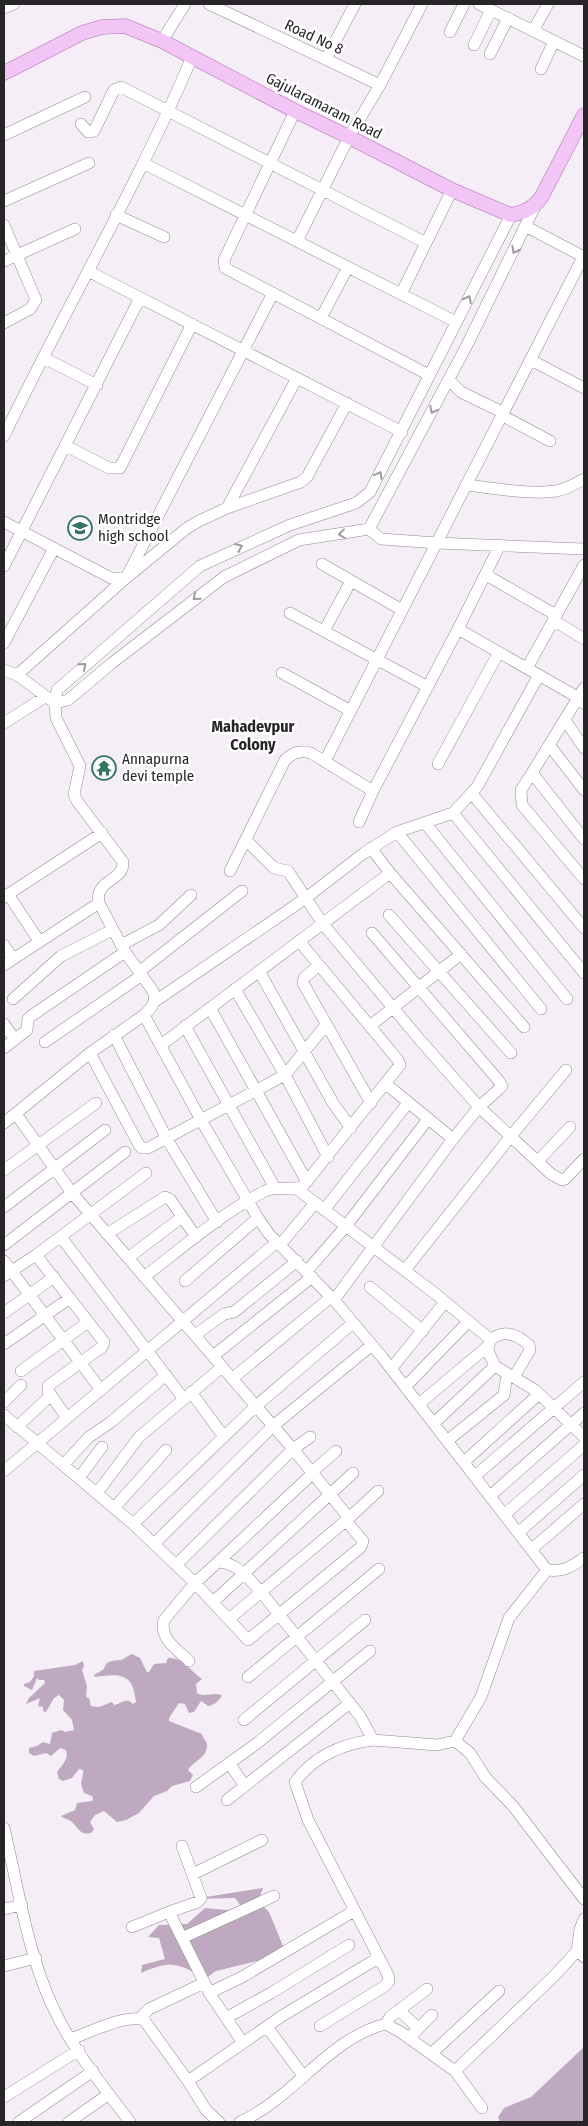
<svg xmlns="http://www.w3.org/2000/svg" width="588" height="2126" font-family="'Fira Sans Condensed',sans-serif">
	<rect width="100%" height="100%" fill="#f6eef7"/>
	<!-- water -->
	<path fill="#bea9c0" d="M132,1654L140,1658L147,1672H149L154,1664L166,1663L168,1658C185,1658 188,1669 202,1679L196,1684L197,1693C207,1698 212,1692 222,1695C220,1700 215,1705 208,1706L201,1701L194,1712L189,1713L185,1704L179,1703L169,1718V1721L202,1734C203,1739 207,1741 207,1745C208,1757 193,1761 188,1770L193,1775L190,1781L172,1786L167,1791L154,1796L139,1813L126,1820L117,1822L104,1811L95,1815L90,1822L94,1829L91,1833C80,1835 79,1829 72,1822C69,1819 64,1819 61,1816L75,1810L77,1803L92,1801L93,1799L92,1796L84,1793C78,1779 84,1779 83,1770L79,1769L72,1778L63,1781L59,1779L57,1772C62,1765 69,1759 66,1750L60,1748L51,1756L46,1753L34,1756L29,1753V1748L37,1746L43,1742L50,1744L52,1733L61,1730L65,1732L74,1730L72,1720L63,1710L64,1700L59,1695L54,1698L46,1712L43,1711V1707L38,1706L40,1698L26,1704L29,1698L45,1683L44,1680H39L37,1678L32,1690L24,1686V1684L30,1682L34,1676V1671L75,1665L83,1661L84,1666L82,1670L87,1686L86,1697L89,1698L91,1706L99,1707L112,1702L114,1705C120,1704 123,1700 129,1701L133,1704L136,1702C133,1673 121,1673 95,1677L94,1675L104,1669C106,1660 113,1661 121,1660C125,1659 128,1655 132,1654Z
		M263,1888L258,1901L269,1912L283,1946L277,1956L216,1971L205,1979C178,1963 171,1960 141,1973L142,1965L165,1959L159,1938L148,1937L159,1925L187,1924L205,1908L238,1911L241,1906L235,1898L193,1899Z
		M584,2047V2122H500L498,2117L504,2108L531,2097Z"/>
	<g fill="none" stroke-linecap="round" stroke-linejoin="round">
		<!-- minor casing -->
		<g stroke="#918a91" stroke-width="12">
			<path id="minor" d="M209,4L380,85
				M479,4L584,56
				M4,8L14,4
				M533,31L548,4
				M450,32L464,4
				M162,41L185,4
				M474,45L491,10
				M490,54L508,18
				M326,59L355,4
				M541,69L554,41
				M295,111L224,260L225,268L429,375
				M81,124L88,132L94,131L114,90L121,87L426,243
				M4,135L85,97
				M143,163L456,322
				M4,201L89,163
				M116,215L164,237
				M4,225L36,300L30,309L4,323
				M527,227L584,257
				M297,241L349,137L380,85L422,4
				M4,261L75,229
				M88,271L402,432
				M401,294L452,190
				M321,318L348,267
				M44,358L97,385
				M531,360L584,388
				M449,380L461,392L504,413
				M503,416L550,441
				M4,436C65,309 137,187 192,57
				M66,446L109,468H120L192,324
				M467,485C494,488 529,495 556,491C567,489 575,484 584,479
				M227,508L297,378
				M4,522L111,578H126L187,528L199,521L227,508L301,482L307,477L347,403
				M369,529L381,539L437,543L584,549
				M322,564L402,610
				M4,566L140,298
				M486,575L556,615
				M290,613L428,687
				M553,620L584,639
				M458,629L579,698L583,703
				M324,631L351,581
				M4,643L54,548
				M527,668L584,565
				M4,670L17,675L55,703L68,700L112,663L224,577L299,540L369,529L467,345L535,206
				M282,673L351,711
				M17,675L126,578L273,293
				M584,688L532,773L584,839
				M565,720L584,748
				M4,723L45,697
				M550,746L584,790
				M325,761L584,255
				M438,764L499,652
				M532,773L521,790L522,805L584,879
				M473,795L584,928
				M453,813L584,973
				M359,822L373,791L458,629L500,545
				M425,823L567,999
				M397,832L541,1009
				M246,840L274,868L288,871L323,924L420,1040L479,1107L453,1139L334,1300
				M371,848L390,873
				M230,871L285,760C294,752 300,750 311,753L373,791
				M8,894L39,941
				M4,897L102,833
				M389,915L511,1053
				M372,933L499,1081L502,1086L499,1089L479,1107L551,1174L562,1180L565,1179L584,1159
				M4,945L13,959
				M121,945L159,925L191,895
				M4,965L99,903
				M319,965L304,978L303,983L371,1103
				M140,971L242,891
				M259,971L333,1103L351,1128
				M235,989L285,1075L328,1157
				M13,999L61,956L112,930
				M154,1002L306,898L364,853L397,832L453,813L477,787L539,675
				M210,1008L307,1182
				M144,1015L201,1120L258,1218L269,1234L334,1300L382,1357L547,1570
				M4,1024L15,1040
				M185,1026L275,1188
				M370,1026L461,954
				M114,1035L167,1139L217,1222
				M45,1042L142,975
				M161,1045L390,873L524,1027
				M4,1048L27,1030L28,1019L31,1016L125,952
				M90,1053L139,1145L142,1148H148L285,1075L326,1025
				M386,1084L453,1139
				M16,1114L72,1193L293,1449L176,1565
				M4,1123L90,1053L144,1015C152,1008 157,1001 153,991L125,952L99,903C94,879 124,882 123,862L77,801L74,794L80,766L56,718L55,703L57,690L200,566L290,525L356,503L370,492L511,215
				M538,1161L570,1127
				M4,1170L96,1103
				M297,1189L437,1295L491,1340L488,1346L489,1353L495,1366L535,1390L584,1437
				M4,1207L105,1130
				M324,1210L408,1103
				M107,1234L165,1197L170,1199L196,1237
				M61,1237L183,1398
				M4,1245L125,1152
				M280,1245L315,1203
				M36,1255L104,1342L102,1347L48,1386V1391L67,1418
				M128,1258L182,1217
				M4,1261L101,1390
				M405,1270L511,1136L566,1070
				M307,1271L346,1226L428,1119
				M4,1276L36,1255L146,1173
				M144,1277C183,1247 222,1213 265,1191C278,1185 291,1192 303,1186L400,1065L398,1060L299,941
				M185,1281L258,1218
				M370,1287L423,1331
				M4,1313L54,1277
				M195,1335L224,1314L234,1312L297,1261
				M491,1340C504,1328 518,1335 529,1345L530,1350L514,1377
				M4,1344L70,1298
				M213,1356L312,1277
				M391,1369L445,1302
				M21,1371L88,1322
				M233,1378L331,1297
				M405,1387L469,1321
				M191,1392L224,1437
				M4,1402L21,1385
				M419,1404L488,1346
				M4,1415L133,1524L195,1583L248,1640L361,1547L363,1541L347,1522
				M434,1423L495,1366
				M17,1427L51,1395
				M447,1441L504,1395L507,1374
				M464,1462L539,1394
				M63,1465L89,1437L111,1422L166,1375
				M4,1471L277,1242
				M312,1472L336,1451
				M475,1476L584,1382
				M79,1478L102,1447
				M97,1493L139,1437L222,1367
				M490,1496L584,1413
				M114,1508L166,1450
				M505,1514L584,1445
				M349,1518L378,1491
				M133,1524L256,1406L353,1323
				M519,1532L584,1475
				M154,1544L273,1426L372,1345
				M532,1549L584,1504
				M218,1562L313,1473
				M213,1602L353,1473
				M229,1619L349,1518L293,1449L310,1437
				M189,1661C177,1649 159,1639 164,1620L195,1583L218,1562C238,1563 248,1578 261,1592L360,1716L373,1740C342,1744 314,1756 295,1782L308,1820L388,1975L389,1981L385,1986L320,2026
				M248,1677L379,1569
				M244,1720L365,1620
				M373,1740L437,1745L455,1741L481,1697L509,1618L547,1570C565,1572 570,1567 584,1558
				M455,1741L470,1753L485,1777L513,1806L584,1899
				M229,1763L245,1786
				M196,1787L256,1744L370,1651
				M227,1800L350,1703
				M4,1828C18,1886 27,1951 52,2005C70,2046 103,2086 130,2122
				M193,1874L262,1840
				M4,1909L22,1905
				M169,1912L198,1902L201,1898L182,1846
				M132,1927L169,1912L210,1994L243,2043
				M182,1938L274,1896
				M577,1951L580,1929L584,1919
				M4,1966L36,1958
				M209,1993L242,1977L354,1911
				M399,2010L418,2028
				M140,2018L149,2009L204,1983
				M226,2018L271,1993L349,1945
				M386,2024L390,2017L427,1989
				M267,2027L304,2077
				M409,2038L432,2015
				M71,2039C90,2032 126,2014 144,2020L188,2081L282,2016L378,1958
				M431,2054L499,1991
				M455,2071L482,2108
				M188,2081L206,2110L219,2122
				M4,2097L79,2050
				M19,2122L93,2071
				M69,2122L109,2094
				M240,2122C294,2098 330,2037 386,2024L402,2033L455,2071L554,1976L578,1950L584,1957"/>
		</g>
		<!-- major casing -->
		<g stroke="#a574aa" stroke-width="15">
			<path id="major" d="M4,73L82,33L102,27L125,26L162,41L295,111L349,137L452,190L511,215C525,212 534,208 542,196L584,115"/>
		</g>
		<!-- minor -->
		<use href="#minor" stroke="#fff" stroke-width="11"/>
		<!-- major -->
		<use href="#major" stroke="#f2c5f6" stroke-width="14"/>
	</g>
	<!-- one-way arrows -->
	<defs><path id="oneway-chevron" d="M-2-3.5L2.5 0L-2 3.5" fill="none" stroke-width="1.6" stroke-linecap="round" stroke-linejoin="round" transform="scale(1.25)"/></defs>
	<g stroke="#9e9d9e">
		<use href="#oneway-chevron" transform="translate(515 250) rotate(117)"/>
		<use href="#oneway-chevron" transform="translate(468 299) rotate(-63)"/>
		<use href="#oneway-chevron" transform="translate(433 410) rotate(118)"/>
		<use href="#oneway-chevron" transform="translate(379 475) rotate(-62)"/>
		<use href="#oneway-chevron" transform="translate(342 534) rotate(174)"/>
		<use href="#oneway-chevron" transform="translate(239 547) rotate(-23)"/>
		<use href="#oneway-chevron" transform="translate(196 597) rotate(141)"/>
		<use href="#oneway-chevron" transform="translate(83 666) rotate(-41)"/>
	</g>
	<!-- icons -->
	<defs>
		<g id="school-ring" transform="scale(1.25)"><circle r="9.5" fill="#fff" stroke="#317261" stroke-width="1.5"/><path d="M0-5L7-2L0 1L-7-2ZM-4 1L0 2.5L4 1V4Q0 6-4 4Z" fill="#317261"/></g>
		<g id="temple-ring" transform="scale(1.25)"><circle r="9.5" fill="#fff" stroke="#317261" stroke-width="1.5"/><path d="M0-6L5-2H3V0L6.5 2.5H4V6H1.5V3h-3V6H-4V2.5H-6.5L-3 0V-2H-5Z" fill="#317261"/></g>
	</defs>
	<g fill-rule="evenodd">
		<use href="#school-ring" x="80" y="528"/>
		<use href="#temple-ring" x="104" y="768"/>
	</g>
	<g text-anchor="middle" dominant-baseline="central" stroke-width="5" stroke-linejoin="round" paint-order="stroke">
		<!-- street labels -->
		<g font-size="15" fill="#282528" stroke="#fff">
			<text transform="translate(314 37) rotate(25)">Road No 8</text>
			<text transform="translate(324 106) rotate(27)">Gajularamaram Road</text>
		</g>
		<!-- poi labels -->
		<g font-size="15" fill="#282528" stroke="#fff" text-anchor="start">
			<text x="98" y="519">Montridge<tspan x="98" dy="17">high school</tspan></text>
			<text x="122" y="759">Annapurna<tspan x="122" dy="17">devi temple</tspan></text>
		</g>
		<!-- neighbourhood labels -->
		<g font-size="16" font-weight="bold" fill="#282528" stroke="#fff">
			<text x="253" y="726">Mahadevpur<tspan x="253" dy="18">Colony</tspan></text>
		</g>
	</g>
	<!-- border -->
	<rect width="588" height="2126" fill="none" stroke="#282528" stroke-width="10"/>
</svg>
